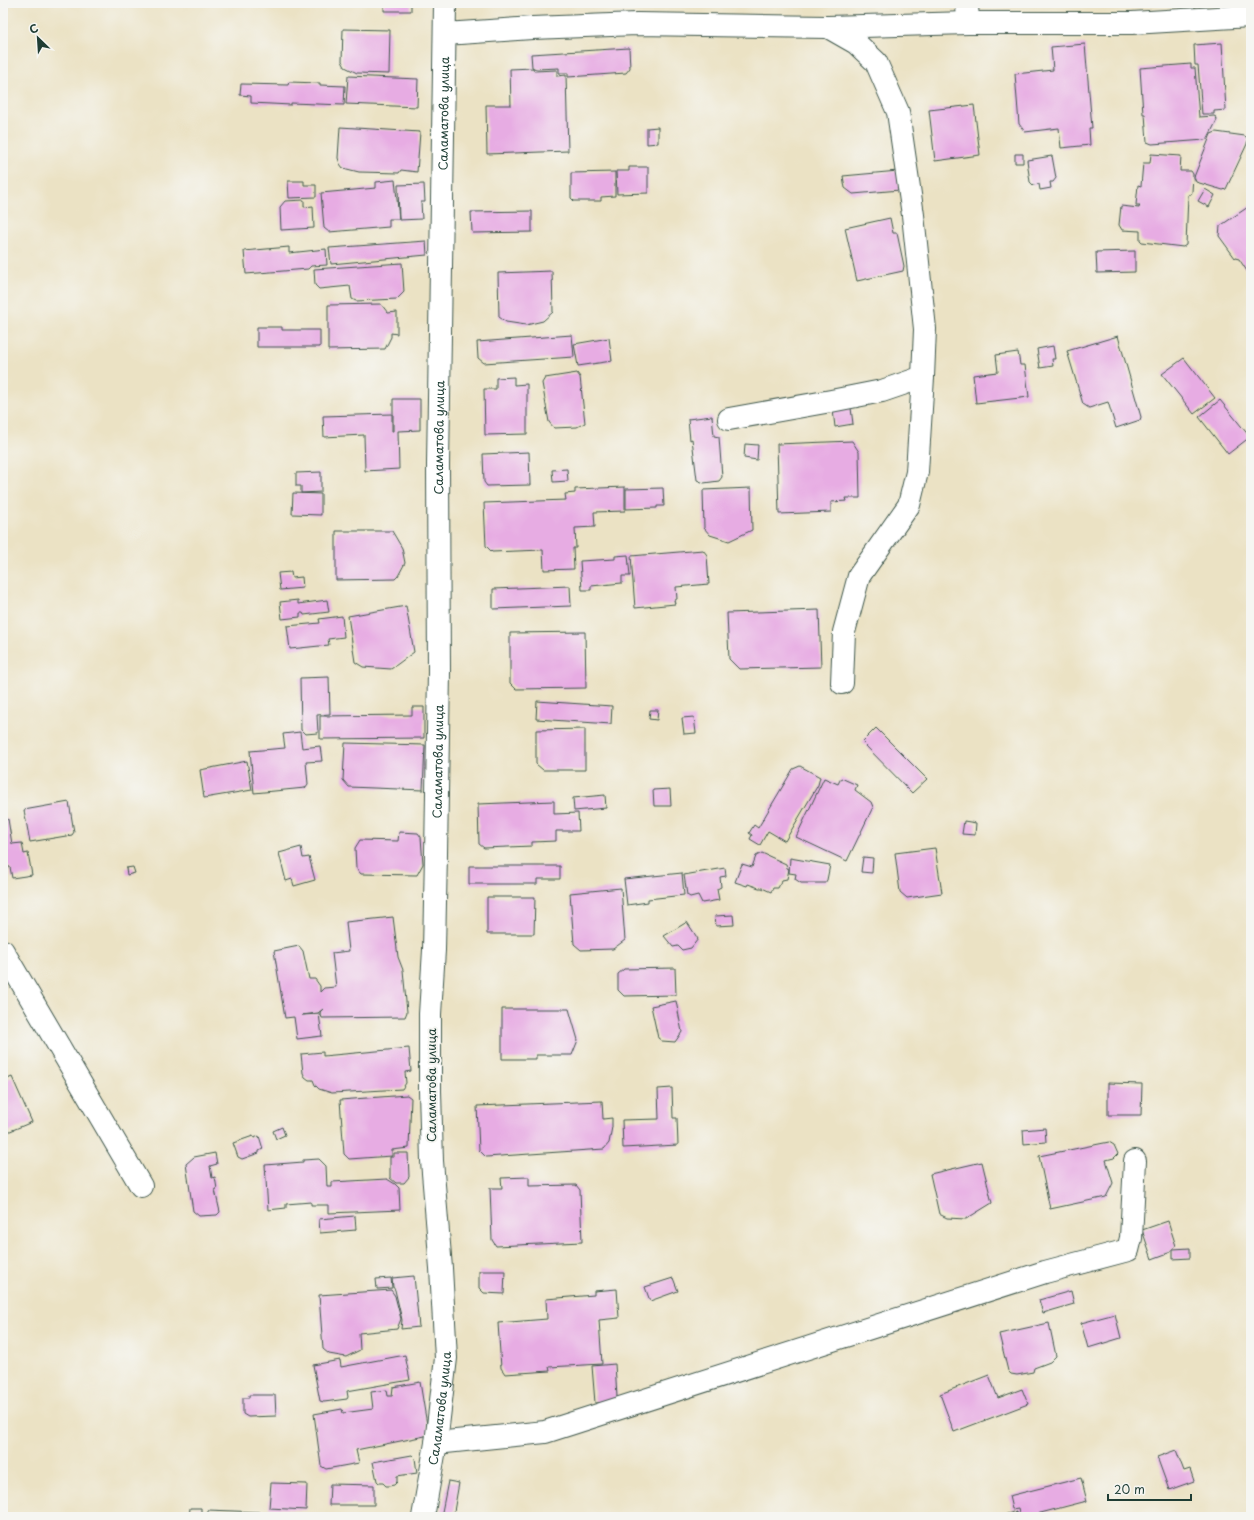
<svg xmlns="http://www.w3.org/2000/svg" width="1254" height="1520" font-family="'Playpen Sans',sans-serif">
	<rect width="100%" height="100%" fill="#f6f6f2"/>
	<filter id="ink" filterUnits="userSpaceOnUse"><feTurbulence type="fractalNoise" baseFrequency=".025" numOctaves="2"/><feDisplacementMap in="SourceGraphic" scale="8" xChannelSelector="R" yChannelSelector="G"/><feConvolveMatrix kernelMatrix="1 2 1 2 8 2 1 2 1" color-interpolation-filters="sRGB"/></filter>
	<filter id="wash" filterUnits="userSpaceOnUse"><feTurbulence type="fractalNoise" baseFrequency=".012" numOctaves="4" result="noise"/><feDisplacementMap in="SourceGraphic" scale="16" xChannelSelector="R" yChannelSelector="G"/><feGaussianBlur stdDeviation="0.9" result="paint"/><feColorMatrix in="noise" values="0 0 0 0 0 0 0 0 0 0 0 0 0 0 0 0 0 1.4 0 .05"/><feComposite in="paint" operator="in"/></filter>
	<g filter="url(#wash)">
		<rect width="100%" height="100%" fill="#ebe2c4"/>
		<g id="blocks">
			<!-- building -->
			<path fill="#e7ace3" d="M384,3H411V11H384Z
				M343,29L390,30L389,74L357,73L345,67L342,61Z
				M1222,43L1226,110L1214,111V114H1202L1198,65H1195L1194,45Z
				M1085,44L1092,128H1089L1090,145L1061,148L1059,128L1025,132L1019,124L1015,74L1053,70L1051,47Z
				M629,48L630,68L626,73L568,77V73H559V68L536,69L532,67L531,54Z
				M1191,64V68H1195L1199,117L1214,116L1216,117L1217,120L1208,138L1205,140L1152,144L1147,142L1145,114H1143L1140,68Z
				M533,68L534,71L557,70V76L566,75L568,151L487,154L486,105H511L510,69Z
				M348,76L418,79L417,107L346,104Z
				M289,82L320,83V85L345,86L344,105L291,103V105L251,103V96L240,95L241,84L288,85Z
				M974,105L980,155L935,161L929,110Z
				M340,127L420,132L417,172L401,170L399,173L359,172L343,168L340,164L338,158Z
				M658,127V143L647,144V128Z
				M1216,132L1245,136L1248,139L1247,144L1226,189L1223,190L1196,182L1194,177L1211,134Z
				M1015,154H1023V163H1015Z
				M1151,154L1181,156L1180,171H1191L1193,174L1192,192L1191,194L1188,195L1186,245L1183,247L1142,242L1140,240V231L1122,230L1119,225L1121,206L1139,208L1140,205H1136L1138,185L1141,186L1143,163H1150Z
				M1052,156L1056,178L1053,182H1050L1051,188L1040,190L1039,184L1033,185L1030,182L1027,160Z
				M629,167H648V193L617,194L616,171H629Z
				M898,171L900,190L853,194L845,188L843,176Z
				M615,172V196L601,197V201H574L571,198V173Z
				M395,180L399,219H389V227L329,232L324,228L321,193L376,188V182Z
				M288,181H304V185H316V197L289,198Z
				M424,184L425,202H421L422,219L399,220L398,185Z
				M1205,189L1215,195L1209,207L1198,201Z
				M304,200V207L313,206L314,228L281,230L280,207L285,201Z
				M1251,205V272L1249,274L1239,259L1235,258L1219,236L1220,226Z
				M532,211V232L473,233L472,232L471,212Z
				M890,218L893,233H897L904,266L903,271L857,281L845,228Z
				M426,241L427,255L331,264L329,248Z
				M289,247V253L326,249L327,265L311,266L308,269L246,274L244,251Z
				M1135,251V272L1097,273L1096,252Z
				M402,263L404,292L397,299L356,301L352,299L350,286L319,289L315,285L314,269Z
				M552,271L553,312L543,321L526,325L506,322L499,317L498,273Z
				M381,304L388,313L397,312V334L391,333V337L385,349L328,350V305Z
				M257,327H282V330H320V347H257Z
				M572,335L574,357L484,363L478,358L477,342Z
				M1118,336L1141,417L1140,420L1116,428L1108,402L1089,408L1083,404L1067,351Z
				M609,338L612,361L578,366L574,344Z
				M1053,346L1055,359H1052L1053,366L1040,368L1037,349Z
				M1018,352L1020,365H1025L1029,397L976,403L973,375L998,372L996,355Z
				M1184,358L1215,398L1194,414L1162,374Z
				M577,373L580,377L585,423L577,427L554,428L549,422L542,383L545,378Z
				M514,377V385L527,384V434L485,435L484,389H496V378Z
				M393,399H420V430L398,431L399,469L365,471L364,435L324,437L323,416L392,414V431H393Z
				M1220,400L1250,437L1228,454L1199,417Z
				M851,408L853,424L835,427L833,410Z
				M712,416L714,436L719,437L722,477L719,481L704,483L697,480L692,439L690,440L688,419Z
				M852,441L859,452L860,498H846L847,501L831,502V512L779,514L777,444Z
				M745,444L758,445L757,460L744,458Z
				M529,452L530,485L487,486L484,482L483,454Z
				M567,469L568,481L553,482L552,470Z
				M321,472V492L301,493V486H296V473Z
				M625,487V511L594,512L595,527L575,528L576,548H573L574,569L544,570L543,550L492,552L486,546L484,503L566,500L565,494L575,493V489Z
				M663,488L664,506H657V508L626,509V489Z
				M751,488L752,530L729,541L710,535L704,528L703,490Z
				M293,493L321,494V515L292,514Z
				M336,531H392L402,548L405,563L398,576L395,579L336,580Z
				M703,550L707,555L709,584L676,587L677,599L674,600L675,604L635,608L631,556Z
				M628,555L630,576H622V583L591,586V590H582L580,561L615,559V556Z
				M291,572L292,578L302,577L303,588L280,590L278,573Z
				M570,586L571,606L493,609V589Z
				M298,600V604L327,600L329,612L304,615L303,613H300V617L282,619L280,602Z
				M406,606L414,652L391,669L363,667L355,662L348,616Z
				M819,610L821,667L739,669L729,659L727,613Z
				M342,616L344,637L328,639L329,645L290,649L287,626L320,623L319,619Z
				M585,632L586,688L516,689L510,683V633Z
				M329,677L330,714L317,715L318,733L305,734L301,730L300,678Z
				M537,701L612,706L611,724L536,719Z
				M412,707H424V738L320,739V716L412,715Z
				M650,710H658L657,720L649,719Z
				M694,717L696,733L684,734L682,718Z
				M876,728L927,779L912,793L862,742Z
				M585,729V770H543L536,764V730Z
				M300,732L302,748L320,746L322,761L306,762L308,784L305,788L254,793L250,751L285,748L283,734Z
				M345,743L425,745L423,790L349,787L343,780Z
				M247,761L252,790L204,798L200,770Z
				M800,766L820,777L818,785L785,841L768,831L760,845L750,839L752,835L749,833L754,825L758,828L793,769Z
				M824,778L838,784L841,778L857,785L855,790L871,802L873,807L847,861L796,837Z
				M670,789L671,806H654L653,790Z
				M605,795L606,808L574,811L573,798Z
				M554,801V814L578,813L579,831H556V841L532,842V846L484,848L479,844L478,804Z
				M69,802L74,832L72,835L30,842L24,810Z
				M8,819L12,844L22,843L24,854L28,853L32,875L12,878L10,867L3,866V820Z
				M964,821L976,823L975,835L962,834Z
				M399,832L418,833L421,837L423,864L417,875L361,874L356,868L355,848L360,840L398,841Z
				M301,847L303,858L309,857L315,880L294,886L292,879L286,881L279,853Z
				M935,848L942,893L907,898L900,892L895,853Z
				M762,853L786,864L787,868L789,869L787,879L782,880L778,888H773L771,892L762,888H759L748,884L747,886L735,882L742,864L752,867L756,856Z
				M863,857L873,858L872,873L861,872Z
				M790,858L830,865L827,880L825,883H801L795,879L796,874L789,873Z
				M469,866H560V879H537V884H469Z
				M133,867L135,873L127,875L126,868Z
				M725,868L726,876L720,877L721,887L717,889L719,900L702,903L698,895L690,897L687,895L684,875Z
				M682,873L684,895L648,899V902L627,905L624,879Z
				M621,888L625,940L613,949L581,950L574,944L570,893Z
				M487,897H535L534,934H487Z
				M733,915L734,925L716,926L715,916Z
				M393,917L398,957L403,970L407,1012L405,1017L322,1018L320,1012L323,1009L318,1013L302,1015L319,1014L322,1036L297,1039L294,1017L285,1018L274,951L299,946L303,951L309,979H315L320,986V992L324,988L336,987L332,953L349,951L346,922Z
				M687,922L698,939L691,948L682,950L678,946L673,947L664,936Z
				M675,968L676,995L624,996L618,990V974L624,969Z
				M676,1001L682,1032L675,1042L662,1041L658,1038L651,1006Z
				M502,1009H569L578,1040L572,1055H536V1059H502Z
				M409,1048L411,1071L405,1072L406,1083L402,1089L332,1093L319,1089L315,1085L313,1080H309L305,1077L303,1073L301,1054L323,1052V1056Z
				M12,1077L32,1122L3,1134V1081Z
				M1108,1083L1142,1084L1141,1115H1108Z
				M672,1088L673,1118H677L678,1145L623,1148L622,1120L659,1119L658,1089Z
				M407,1095L411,1098L409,1148L392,1150V1156L349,1159L344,1154L340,1100Z
				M602,1101L603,1119L612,1118V1127L609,1143L604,1149L486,1157L479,1150L477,1106Z
				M282,1127L285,1135L276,1139L273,1131Z
				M1045,1128L1046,1142L1024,1144L1023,1130Z
				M253,1136L254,1138L259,1136L263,1149L259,1151V1153L242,1159L238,1157L233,1143Z
				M1109,1142L1114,1145L1118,1154L1114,1158L1106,1160L1113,1183L1106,1197L1050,1209L1039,1156Z
				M215,1153L217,1164L210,1166L212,1178L215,1177L217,1189L215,1190L220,1212L217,1215L199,1216L193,1211L186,1164L194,1157Z
				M394,1153H408L409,1177L404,1183H396L390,1178V1157H394Z
				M319,1159L326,1166L327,1187H332V1182L387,1179L395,1184L399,1188L400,1210L329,1213V1205H311V1202L286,1204V1208L268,1210L265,1165L303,1162V1160Z
				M982,1162L992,1203L966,1219L947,1218L939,1214L930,1174Z
				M529,1177V1186L576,1185L580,1190L582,1242L496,1246L492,1240L490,1188H502L501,1178Z
				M355,1216L356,1230L320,1233L319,1219Z
				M1168,1221L1176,1246L1171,1250V1252L1152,1259L1142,1230Z
				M1190,1248V1258L1173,1259V1249Z
				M479,1271H505L504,1294L484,1293L479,1288Z
				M414,1276L419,1327L401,1329L402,1320L395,1290L393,1287L392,1278Z
				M391,1278L392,1288L377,1289L376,1279Z
				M673,1278L678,1291L650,1301L645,1287Z
				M617,1289L619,1318L599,1320L602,1364L549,1367L550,1371L505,1374L501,1368L498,1323L547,1319L546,1299L594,1295V1291Z
				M391,1290L395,1296L401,1319L397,1329L359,1333L360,1350L346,1357L329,1354L323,1349L319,1295Z
				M1071,1291L1074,1304L1043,1313L1039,1300Z
				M1115,1314L1121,1338L1088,1348L1081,1323Z
				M1049,1323L1056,1356L1050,1362L1034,1368L1033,1372L1017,1375L1011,1374L1008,1371L999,1334Z
				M405,1355L410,1380L347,1391L348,1397L347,1399L324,1402L320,1401L313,1365L340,1360L341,1367Z
				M615,1364L617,1397L614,1402L595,1403L592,1366Z
				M989,1375L998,1398L1022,1389L1028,1404L954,1432L940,1394Z
				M420,1382L428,1431L425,1436L356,1450L359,1463L326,1469L321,1466L314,1414L342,1409L343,1413L373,1409L371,1392L387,1390L388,1396H392L393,1387Z
				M249,1395H275L276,1416L248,1417L243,1414V1398H249Z
				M1176,1450L1184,1471L1190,1469L1194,1481L1169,1490L1157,1457Z
				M412,1455L415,1458L417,1473L397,1476V1482L394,1485L389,1486H386L383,1483H379L377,1481L373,1462Z
				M1081,1478L1087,1501L1025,1517H1020L1018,1508L1012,1509L1009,1496Z
				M448,1481L459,1483L453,1517H441Z
				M271,1483L307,1484L306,1510L269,1508Z
				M330,1484L374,1485V1505H329Z
				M190,1508H201V1517H189Z
				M208,1510L259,1512V1517H208Z
				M1016,1511L1018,1517H998Z
				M301,1515L335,1516V1517H301Z"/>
		</g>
	</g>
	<g filter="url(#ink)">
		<use href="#blocks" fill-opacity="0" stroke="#3e564a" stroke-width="1"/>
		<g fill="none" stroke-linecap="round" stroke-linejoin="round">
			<!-- minor casing -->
			<g stroke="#3e564a" stroke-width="24">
				<g id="minor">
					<path d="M967,3L968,23"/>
					<path d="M828,27L856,43L876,62L898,112L913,215L925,329L923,377L917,472L909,505L859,576L844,632L842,683"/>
					<path d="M445,34L532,28L637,24L828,27L968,23H1132L1251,16"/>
					<path d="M729,419L831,401L882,391L923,377"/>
					<path d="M3,951L141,1186"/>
					<path d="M436,1443L545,1432L1045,1272L1128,1250L1131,1238L1135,1161"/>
					<path id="s1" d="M423,1517L436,1443L446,1358L441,1268L432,1161L430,1091V1014L434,950L436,854L439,672L438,465L445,3"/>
				</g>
			</g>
			<!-- minor -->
			<use href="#minor" stroke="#fff" stroke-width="22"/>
		</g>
	</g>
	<g text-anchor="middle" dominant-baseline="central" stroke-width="4" stroke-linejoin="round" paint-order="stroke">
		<!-- street labels -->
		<g font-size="12" fill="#1f3d34" stroke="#f6f6f2">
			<text stroke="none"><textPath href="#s1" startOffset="1406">Саламатова улица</textPath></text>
			<text stroke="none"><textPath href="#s1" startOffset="1082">Саламатова улица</textPath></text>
			<text stroke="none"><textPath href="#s1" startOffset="758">Саламатова улица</textPath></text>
			<text transform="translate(431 1085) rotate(-90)">Саламатова улица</text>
			<text stroke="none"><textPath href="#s1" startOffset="110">Саламатова улица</textPath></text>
		</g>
	</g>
	<!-- margin -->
	<rect width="1254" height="1520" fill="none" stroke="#f6f6f2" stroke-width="16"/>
	<!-- north arrow -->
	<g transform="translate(38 38) rotate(335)" stroke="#f6f6f2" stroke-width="3" paint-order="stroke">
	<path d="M0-3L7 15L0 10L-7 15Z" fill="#1f3d34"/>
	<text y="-6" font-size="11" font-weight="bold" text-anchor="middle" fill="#1f3d34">С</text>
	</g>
	<!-- scale -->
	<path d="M1108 1494v6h83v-6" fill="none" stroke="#1f3d34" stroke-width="2"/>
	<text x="1114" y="1494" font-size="12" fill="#1f3d34" stroke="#f6f6f2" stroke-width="3" paint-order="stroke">20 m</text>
</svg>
